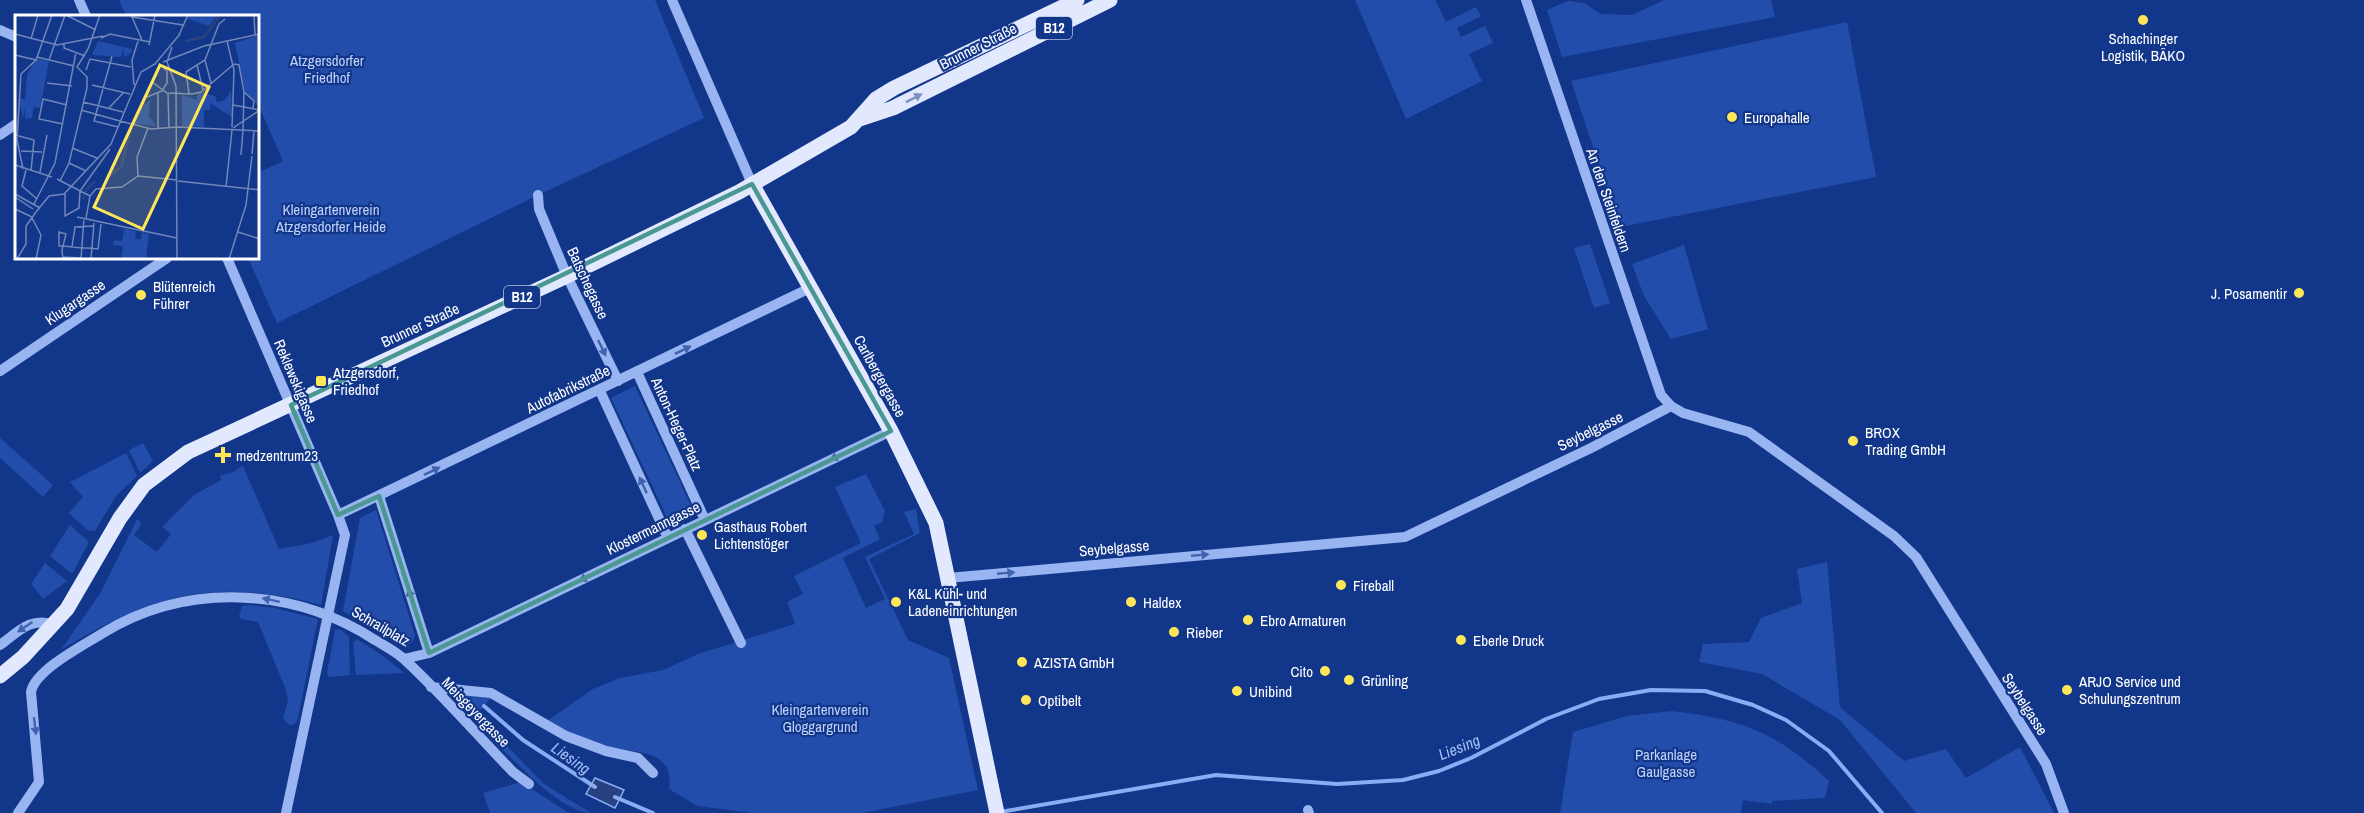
<svg xmlns="http://www.w3.org/2000/svg" width="2364" height="813" font-family="'Archivo Narrow',sans-serif">
	<rect width="100%" height="100%" fill="#12368a"/>
	<!-- green -->
	<path fill="#234daa" d="M119,0H655L704,118L538,195L277,323L248,258H258V173L283,161L258,104V16H126Z
		M1355,0H1435L1446,22L1476,7L1481,16L1457,28L1461,37L1485,26L1493,43L1469,54L1482,81L1406,119Z
		M1664,0H1771L1775,17L1562,57L1547,10L1568,1L1584,3L1601,14L1632,15Z
		M1847,22L1876,177L1620,227L1571,81Z
		M1590,244L1610,303L1594,308L1574,248Z
		M1684,245L1708,329L1671,339L1644,296L1632,264Z
		M635,386L694,512L670,524L611,398Z
		M0,438L53,485L43,497L0,458Z
		M143,443L153,461L140,473L129,450Z
		M126,453L137,476L116,496L95,531L87,530L69,513L83,497L70,482Z
		M243,466L279,549L312,543L333,535L321,605C215,577 152,594 61,650L101,592L137,519L142,523L134,535L157,552L171,534L162,527L194,495L221,480L220,476L236,471V469Z
		M866,474L885,511L882,522L874,526L880,539L843,558L866,608L885,599L865,557L914,534L904,512L916,509L920,533L869,559L908,640L949,658L978,790L862,813H754L697,806L669,789C675,747 633,754 606,746C585,740 566,732 547,721L593,689L620,678L663,670L698,654L795,624L787,602L803,594L794,576L861,543L835,487Z
		M376,510L415,635C413,645 406,647 397,644L343,611L360,518Z
		M70,525L89,542L72,574L50,556Z
		M1827,562L1840,707L1904,761L1946,749L1966,778L2020,747L2054,813H1916L1840,720L1762,674L1699,662L1703,644L1749,642L1761,618L1802,603L1797,569Z
		M45,563L67,581L43,599L31,584Z
		M249,605L275,608L318,619L297,722L290,726L283,718L288,701L286,690L258,622L241,619L239,616L242,606Z
		M340,629L349,637L350,675L329,677L327,673L335,630Z
		M357,639L386,658L404,673L356,675L353,643Z
		M460,694L491,698L477,715L544,784L591,813C554,813 483,727 456,699Z
		M1671,711C1742,719 1776,732 1829,781L1825,798L1772,801V804L1743,800L1741,813H1560L1573,732L1627,716Z
		M521,782L569,813H490L483,793Z"/>
	<!-- water -->
	<path fill="#274181" stroke="#8aacf5" stroke-width="1.5" d="M595,778L624,790L615,808L586,794Z"/>
	<g fill="none" stroke-linecap="round" stroke-linejoin="round">
		<!-- stream -->
		<path stroke="#8aacf5" stroke-width="4" d="M484,706L523,740L595,787
			M615,797L653,813
			M1000,812L1216,775L1337,784L1403,780L1439,771L1471,758L1546,719L1599,699L1651,690L1705,691L1753,705L1786,720L1829,751L1882,813"/>
		<!-- minor -->
		<path stroke="#98b4f1" stroke-width="10" d="M79,0L86,16
			M672,0L752,184
			M1526,0L1661,395L1671,406L1683,413L1749,432L1894,536L1916,557L2046,764L2064,813
			M0,30L16,37
			M0,135L16,124
			M538,195L539,209L567,276L618,381
			M227,258L338,515L345,535L286,813
			M0,371L167,258
			M637,372L705,520
			M600,391L668,538
			M379,496L429,653
			M338,515L810,288
			M685,529L741,643
			M948,578L1405,537L1591,448L1671,406
			M0,645C18,632 31,616 54,625
			M404,659L429,653L891,431
			M431,687L491,693L566,736L606,751L638,758L653,773
			M1308,810L1309,813
			M18,813L39,782L31,692C35,670 84,645 103,633C187,582 293,587 375,640C385,646 397,652 405,660C443,695 477,735 513,772L529,784"/>
		<!-- major -->
		<path stroke="#e2e9ff" stroke-width="15" d="M860,119L893,108L1110,0
			M752,184L891,431L936,523L997,813
			M0,676L23,657L67,609L120,518L144,485L188,452L567,276L739,192L851,127L876,99L894,88L1077,0"/>
	</g>
	<!-- one-way arrows -->
	<defs><path id="oneway-solid" d="M-6-.8H1V-3.2L6.5 0L1 3.2V.8H-6Z" transform="scale(1.5)"/></defs>
	<use fill="#7a90c4" href="#oneway-solid" transform="translate(914 98) rotate(-27)"/>
	<g fill="#4162ae">
		<use href="#oneway-solid" transform="translate(602 348) rotate(64)"/>
		<use href="#oneway-solid" transform="translate(683 350) rotate(-26)"/>
		<use href="#oneway-solid" transform="translate(838 456) rotate(154)"/>
		<use href="#oneway-solid" transform="translate(432 471) rotate(-26)"/>
		<use href="#oneway-solid" transform="translate(643 485) rotate(-115)"/>
		<use href="#oneway-solid" transform="translate(1200 555) rotate(-5)"/>
		<use href="#oneway-solid" transform="translate(1006 573) rotate(-5)"/>
		<use href="#oneway-solid" transform="translate(587 577) rotate(154)"/>
		<use href="#oneway-solid" transform="translate(411 597) rotate(-108)"/>
		<use href="#oneway-solid" transform="translate(271 600) rotate(-168)"/>
		<use href="#oneway-solid" transform="translate(25 627) rotate(146)"/>
		<use href="#oneway-solid" transform="translate(35 726) rotate(83)"/>
	</g>
	<!-- marked area -->
	<path fill="none" stroke="#4b9892" stroke-width="4.5" stroke-linejoin="round" d="M752,184L891,431L429,653L379,496L338,515L291,405Z"/>
	<!-- markers -->
	<g fill="#ffe658" stroke="#12368a" stroke-width="2">
		<circle cx="2143" cy="20" r="6"/>
		<circle cx="1732" cy="117" r="6"/>
		<circle cx="2299" cy="293" r="6"/>
		<circle cx="141" cy="295" r="6"/>
		<rect x="315" y="375" width="12" height="12" rx="3"/>
		<circle cx="1853" cy="441" r="6"/>
		<path d="M220 446h6v6h6v6h-6v6h-6v-6h-6v-6h6z"/>
		<circle cx="702" cy="535" r="6"/>
		<circle cx="1341" cy="585" r="6"/>
		<circle cx="896" cy="602" r="6"/>
		<circle cx="1131" cy="602" r="6"/>
		<circle cx="1248" cy="620" r="6"/>
		<circle cx="1174" cy="632" r="6"/>
		<circle cx="1461" cy="640" r="6"/>
		<circle cx="1022" cy="662" r="6"/>
		<circle cx="1325" cy="671" r="6"/>
		<circle cx="1349" cy="680" r="6"/>
		<circle cx="2067" cy="690" r="6"/>
		<circle cx="1237" cy="691" r="6"/>
		<circle cx="1026" cy="700" r="6"/>
	</g>
	<g text-anchor="middle" dominant-baseline="central" stroke-width="4.5" stroke-linejoin="round" paint-order="stroke">
		<!-- shield labels -->
		<g fill="#12368a" stroke="#b8c3dc" stroke-width="1.5">
			<rect x="1036" y="17" width="36" height="22" rx="4.5"/>
			<rect x="504" y="286" width="36" height="22" rx="4.5"/>
		</g>
		<g font-size="14" font-weight="bold" fill="#fff">
			<text x="1054" y="28">B12</text>
			<text x="522" y="297">B12</text>
		</g>
		<!-- poi labels -->
		<g font-size="15" fill="#fff" stroke="#12368a" text-anchor="start">
			<text x="2143" y="38" text-anchor="middle">Schachinger<tspan x="2143" dy="17">Logistik, BÄKO</tspan></text>
			<text x="1744" y="117">Europahalle</text>
			<text x="153" y="286">Blütenreich<tspan x="153" dy="17">Führer</tspan></text>
			<text x="2287" y="293" text-anchor="end">J. Posamentir</text>
			<text x="333" y="372">Atzgersdorf,<tspan x="333" dy="17">Friedhof</tspan></text>
			<text x="1865" y="432">BROX<tspan x="1865" dy="17">Trading GmbH</tspan></text>
			<text x="236" y="455">medzentrum23</text>
			<text x="714" y="526">Gasthaus Robert<tspan x="714" dy="17">Lichtenstöger</tspan></text>
			<text x="1353" y="585">Fireball</text>
			<text x="908" y="593">K&amp;L Kühl- und<tspan x="908" dy="17">Ladeneinrichtungen</tspan></text>
			<text x="1143" y="602">Haldex</text>
			<text x="1260" y="620">Ebro Armaturen</text>
			<text x="1186" y="632">Rieber</text>
			<text x="1473" y="640">Eberle Druck</text>
			<text x="1034" y="662">AZISTA GmbH</text>
			<text x="1313" y="671" text-anchor="end">Cito</text>
			<text x="1361" y="680">Grünling</text>
			<text x="2079" y="681">ARJO Service und<tspan x="2079" dy="17">Schulungszentrum</tspan></text>
			<text x="1249" y="691">Unibind</text>
			<text x="1038" y="700">Optibelt</text>
		</g>
		<!-- street labels -->
		<g font-size="15" fill="#fff" stroke="#12368a">
			<text transform="translate(978 46) rotate(-27)">Brunner Straße</text>
			<text transform="translate(1609 200) rotate(71)">An den Steinfeldern</text>
			<text transform="translate(588 283) rotate(65)">Batschegasse</text>
			<text transform="translate(75 302) rotate(-34)">Klugargasse</text>
			<text transform="translate(420 325) rotate(-25)">Brunner Straße</text>
			<text transform="translate(880 376) rotate(61)">Carlbergergasse</text>
			<text transform="translate(296 381) rotate(67)">Reklewskigasse</text>
			<text transform="translate(568 389) rotate(-26)">Autofabrikstraße</text>
			<text transform="translate(677 424) rotate(65)">Anton-Heger-Platz</text>
			<text transform="translate(1590 431) rotate(-26)">Seybelgasse</text>
			<text transform="translate(653 528) rotate(-26)">Klostermanngasse</text>
			<text transform="translate(1114 548) rotate(-5)">Seybelgasse</text>
			<text transform="translate(381 626) rotate(30)">Schrailplatz</text>
			<text transform="translate(2025 704) rotate(57)">Seybelgasse</text>
			<text transform="translate(476 712) rotate(46)">Meisgeyergasse</text>
		</g>
		<!-- park labels -->
		<g font-size="15" fill="#bfd2fc" stroke="#12368a">
			<text x="327" y="60">Atzgersdorfer<tspan x="327" dy="17">Friedhof</tspan></text>
			<text x="331" y="209">Kleingartenverein<tspan x="331" dy="17">Atzgersdorfer Heide</tspan></text>
			<text x="820" y="709">Kleingartenverein<tspan x="820" dy="17">Gloggargrund</tspan></text>
			<text x="1666" y="754">Parkanlage<tspan x="1666" dy="17">Gaulgasse</tspan></text>
		</g>
		<!-- water labels -->
		<g font-size="16" font-style="italic" fill="#a4bff8" stroke="#12368a">
			<text transform="translate(1459 747) rotate(-22)">Liesing</text>
			<text transform="translate(571 758) rotate(35)">Liesing</text>
		</g>
	</g>
	<!-- overview -->
	<g transform="translate(15 15)">
		<rect width="244" height="244" fill="#12368a"/>
		<path d="M175,0H202L194,11L173,4ZM244,20V92L230,76L220,28ZM83,26L117,34L116,38L109,42L108,32L106,42L77,40ZM22,44L34,46L25,93L19,92L17,103L10,104V92L8,104L4,84H10L12,59ZM216,76L217,102L195,88V95H189V112L167,111V80L182,85V78L186,77L200,81L202,87L210,85ZM135,85L134,102L141,111L119,109L126,92ZM101,212L121,216L120,224H126L127,217L134,219L131,244H106L108,231L98,230L100,217L99,225L107,226L109,215Z" fill="#234daa"/>
		<path fill="none" stroke="#274181" stroke-width="3" d="M171,26L189,22L205,0M118,106L129,87M93,162L106,152L116,113M68,184L71,175L80,166"/>
		<path fill="none" stroke="#7186b9" stroke-width="1.5" d="M51,0L81,15M239,0L240,20M0,19L42,30L88,21M163,22L173,0M86,23L95,19L135,27M16,24L23,0M127,25L117,2L168,10M212,26L219,55L217,112M49,29V33L70,41M134,30L140,0M157,32L152,47L161,71L162,244M0,40L21,45M97,41L79,106L103,112M22,42L59,51M34,45L50,0M190,45L196,68M148,47L189,31L245,19M219,49L224,50L229,77L228,115M182,50L188,75M71,55L75,44L116,52M137,67L152,78L177,79L186,77L219,49M32,68L57,71M77,70L115,79M119,70L117,45L123,26M229,77L239,86L238,93M143,78V114M153,78L154,113M174,79L171,57L190,45L204,9L210,4M132,82L147,76L152,68V56L144,49M68,87L108,97M218,90L245,95M94,93L109,77M66,95L105,106M105,106L136,114L162,112M48,109L24,104L28,84L52,90M162,112L245,116M218,113L245,95M0,120L19,125L16,156M57,133L82,143M6,136L27,137M237,139L239,116M226,140L228,115M54,148L71,156M0,150L37,162M8,154L2,125L6,59L21,45L37,0M11,155L7,171L22,184M25,157L32,120M123,161L122,142L133,113M123,161L162,165M42,164L75,181M45,166L54,148L72,73V62L62,52L73,34L85,0M163,166L245,175M211,172L217,115M0,179L25,193M50,179V201L64,193L65,176L95,134M0,182L18,194M19,189L40,148L61,37M0,194L17,202M62,202L162,223M17,203L26,220L21,244M71,203L75,181L81,174L107,172L123,161M223,217L245,224M57,232L60,212L78,211M48,242L66,243M2,244L11,229V211L21,197L34,181L49,179L96,129L126,57L140,49L165,19M48,244L47,235L51,219L44,217V231H48L67,233H73L83,234L86,209M66,244L69,203M76,244L79,208M214,244L231,190L237,141"/>
		<path fill="#ffe658" fill-opacity="0.15" stroke="#ffe658" stroke-width="3" d="M145,50L194,72L128,214L79,192Z"/>
		<rect width="244" height="244" fill="none" stroke="#fff" stroke-width="3"/>
	</g>
</svg>
